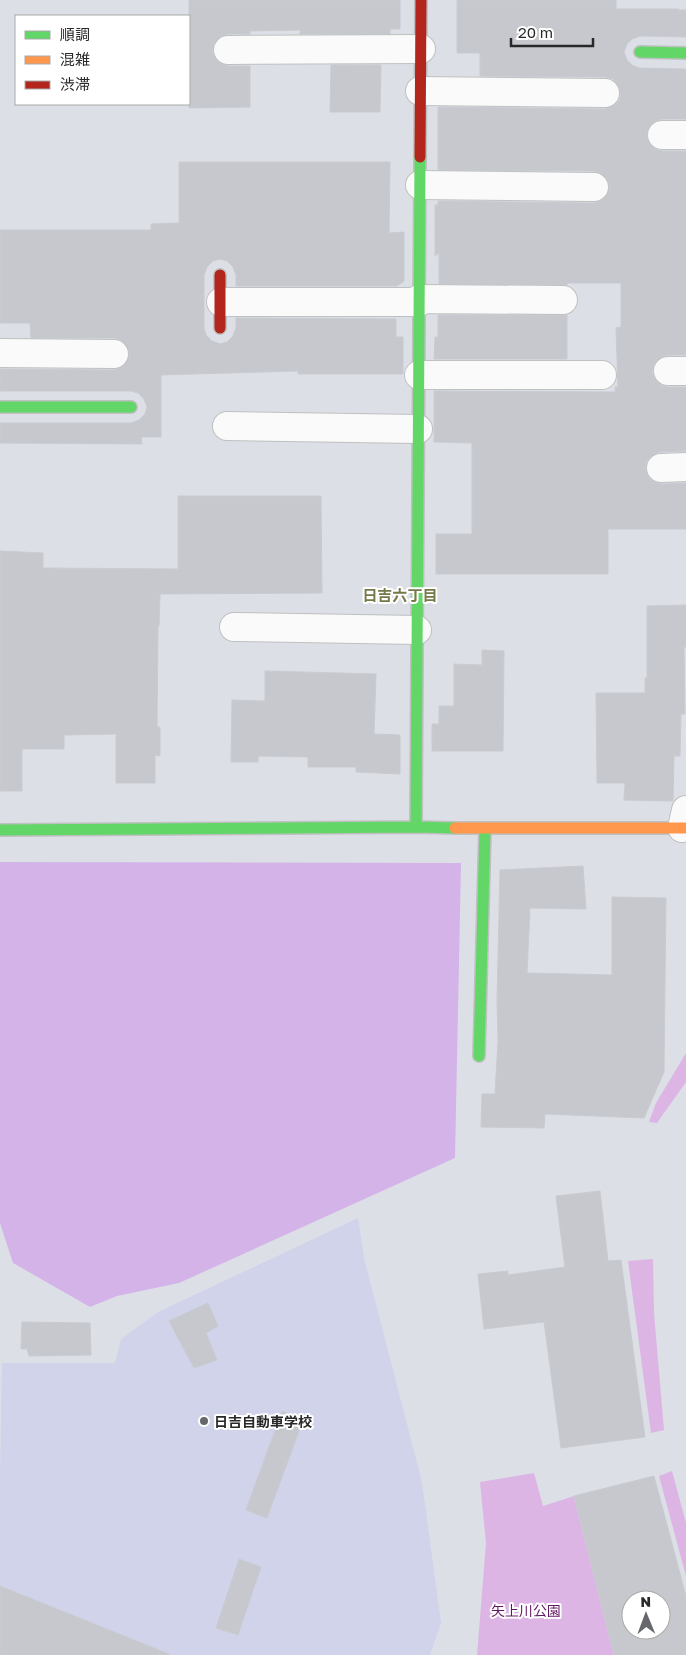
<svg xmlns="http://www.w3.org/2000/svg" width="686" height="1655" font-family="'Golos Text','Noto Sans JP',sans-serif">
	<rect width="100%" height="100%" fill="#dddfe7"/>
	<!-- education -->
	<path fill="#d1d3ea" d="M358,1218L364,1258L422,1482L441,1623L430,1655H0V1478L2,1363H115L121,1339L158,1312Z"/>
	<!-- green -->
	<path fill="#dcb5e5" d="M686,1053V1082L657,1123L649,1122L656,1103Z
		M653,1259L654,1313L664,1430L651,1433L628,1261Z
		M672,1471L686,1523V1576L659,1476Z
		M534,1473L543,1506L574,1496L614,1655H477L486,1543L480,1482Z"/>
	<!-- pitch -->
	<path fill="#d4b3e9" d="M0,862L461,863L455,1158L179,1283L117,1296L90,1307L13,1263L0,1223Z"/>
	<!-- building -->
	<path fill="#c6c8cd" stroke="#c9cbd2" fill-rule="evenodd" d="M189,0H400V29H390V34H300V30L250,31V34H228L221,36L214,43L212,51L215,58L221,64L228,66H250V107L189,108Z
		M457,0H616V9H679V10H686V37L640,36L632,39L627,44L624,52L627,60L632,65L639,68L686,69V119H662L655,121L649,127L646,135L648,142L655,149L662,151H686V355H668L661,357L655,363L652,371L654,378L661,385L668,387H686V451L660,452L653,455L647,460L645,468L648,477L654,482L662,484L686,483V529H608V574H436V534H472V443L434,442V391L615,392V387H618L616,328L621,327V283H567V285L439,284V253L435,256V205H438V201L594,203L601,201L607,195L610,187L607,179L602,174L594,171L438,170V107L605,109L613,106L619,101L621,94L618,85L613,79L605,77L480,76V53H457Z
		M331,65H381L380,112H330Z
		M179,162H390L389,233L404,232V281L397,286H236V275L233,267L227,261L220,259L213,261L207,267L204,275V328L206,335L212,341L220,344L227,342L233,336L236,328V318L396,319V337H403V374H298V371L161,375V437H141L142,444L0,443V423H131L139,420L145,414L147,407L144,399L138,393L131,391H0V369L114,370L122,367L127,362L130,355L127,346L122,341L115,338H31L30,323H0V230H151V224L179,223Z
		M438,315H567V359H434L435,337H438Z
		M178,496H321L322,593L160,594L159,626H158L157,727H160V756L155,755V783H116V734L64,735V749H22V791H0V551L43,553V568L178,569Z
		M686,605V647H684L685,714H681L680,756H674L673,801L624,800L625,783H597L596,693H645V678H647V606Z
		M482,650L504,651L503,751H432V724H439V706H454V664L482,665Z
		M265,671L376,674L374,734L400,735V774L356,772V767H308V757L258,756V762H231L232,700L265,701Z
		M583,866L586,909L530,908L527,973L612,975V897L666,898L664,1072L644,1118L545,1114L544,1128L481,1127L482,1094H495L498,1041L497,1001L500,870Z
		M600,1191L608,1261L621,1260L645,1437L561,1448L544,1322L484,1329L478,1274L508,1271V1275L565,1267L556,1196Z
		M208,1303L218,1326L206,1333L217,1360L194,1368L169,1321Z
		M22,1322L90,1323L91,1355L29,1356L27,1349H21Z
		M282,1411L303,1420L267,1518L246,1510Z
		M654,1476L686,1596V1655H614L574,1496ZM631,1600H661V1630H631Z
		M239,1559L261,1567L238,1635L216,1628Z
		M0,1586L169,1654V1655H0Z"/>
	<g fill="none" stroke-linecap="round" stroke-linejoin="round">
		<!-- street casing -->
		<g stroke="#bfc0c0" stroke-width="30">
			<path id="street" d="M228,50L421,49
				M420,91L605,93
				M662,135H686
				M420,185L594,187
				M419,299L563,300
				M221,302H419
				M0,353L114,354
				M668,371H686
				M419,375H602
				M227,426L418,429
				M661,468L686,467
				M234,627L417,630
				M682,828L686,810"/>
		</g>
		<!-- fast casing -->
		<g stroke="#bfc0c0" stroke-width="14">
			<path id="fast" d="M640,52L686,53
				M0,407H131
				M416,827L420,157
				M0,830L416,827L455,828
				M479,1056L485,829"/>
		</g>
		<!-- slow casing -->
		<g stroke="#bfc0c0" stroke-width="14">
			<path id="slow" d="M455,828H686"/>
		</g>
		<!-- jam casing -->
		<g stroke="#bfc0c0" stroke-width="14">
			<path id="jam" d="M420,157L421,0
				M220,275V328"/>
		</g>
		<!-- street -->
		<use href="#street" stroke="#fafafb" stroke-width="28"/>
		<!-- fast -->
		<use href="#fast" stroke="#63d668" stroke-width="11"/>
		<!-- slow -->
		<use href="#slow" stroke="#ff974d" stroke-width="11"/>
		<!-- jam -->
		<use href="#jam" stroke="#b3261e" stroke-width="11"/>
	</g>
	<!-- markers -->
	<circle fill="#67686b" stroke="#fff" stroke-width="2" cx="204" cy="1421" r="5"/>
	<g text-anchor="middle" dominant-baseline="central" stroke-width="4" stroke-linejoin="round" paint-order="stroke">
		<!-- poi labels -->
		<g font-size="14" font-weight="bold" fill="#282828" stroke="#fff" text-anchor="start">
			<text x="214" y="1421">日吉自動車学校</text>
		</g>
		<!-- park labels -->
		<g font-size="14" fill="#651862" stroke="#fff">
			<text x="526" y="1610">矢上川公園</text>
		</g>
		<!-- neighbourhood labels -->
		<g font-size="15" font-weight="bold" fill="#767948" stroke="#fff">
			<text x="400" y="595">日吉六丁目</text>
		</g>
	</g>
	<!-- legend -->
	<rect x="15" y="15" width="175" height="90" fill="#ffffff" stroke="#a9a9a9"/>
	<rect x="25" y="31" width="25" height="8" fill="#63d668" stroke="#a9a9a9"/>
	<text x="60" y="40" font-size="15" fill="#282828">順調</text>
	<rect x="25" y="56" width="25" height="8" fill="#ff974d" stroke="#a9a9a9"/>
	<text x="60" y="65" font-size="15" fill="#282828">混雑</text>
	<rect x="25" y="81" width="25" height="8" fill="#b3261e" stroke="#a9a9a9"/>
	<text x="60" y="90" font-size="15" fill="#282828">渋滞</text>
	<!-- north arrow -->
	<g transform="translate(646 1615) rotate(359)"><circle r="24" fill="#ffffff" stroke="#a9a9a9"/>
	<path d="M0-4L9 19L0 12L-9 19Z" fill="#67686b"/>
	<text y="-8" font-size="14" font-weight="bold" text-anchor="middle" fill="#282828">N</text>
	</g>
	<!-- scale -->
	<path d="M511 38v8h82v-8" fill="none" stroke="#282828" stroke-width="2.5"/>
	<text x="518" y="38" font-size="15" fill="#282828" stroke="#ffffff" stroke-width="4" paint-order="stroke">20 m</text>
</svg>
